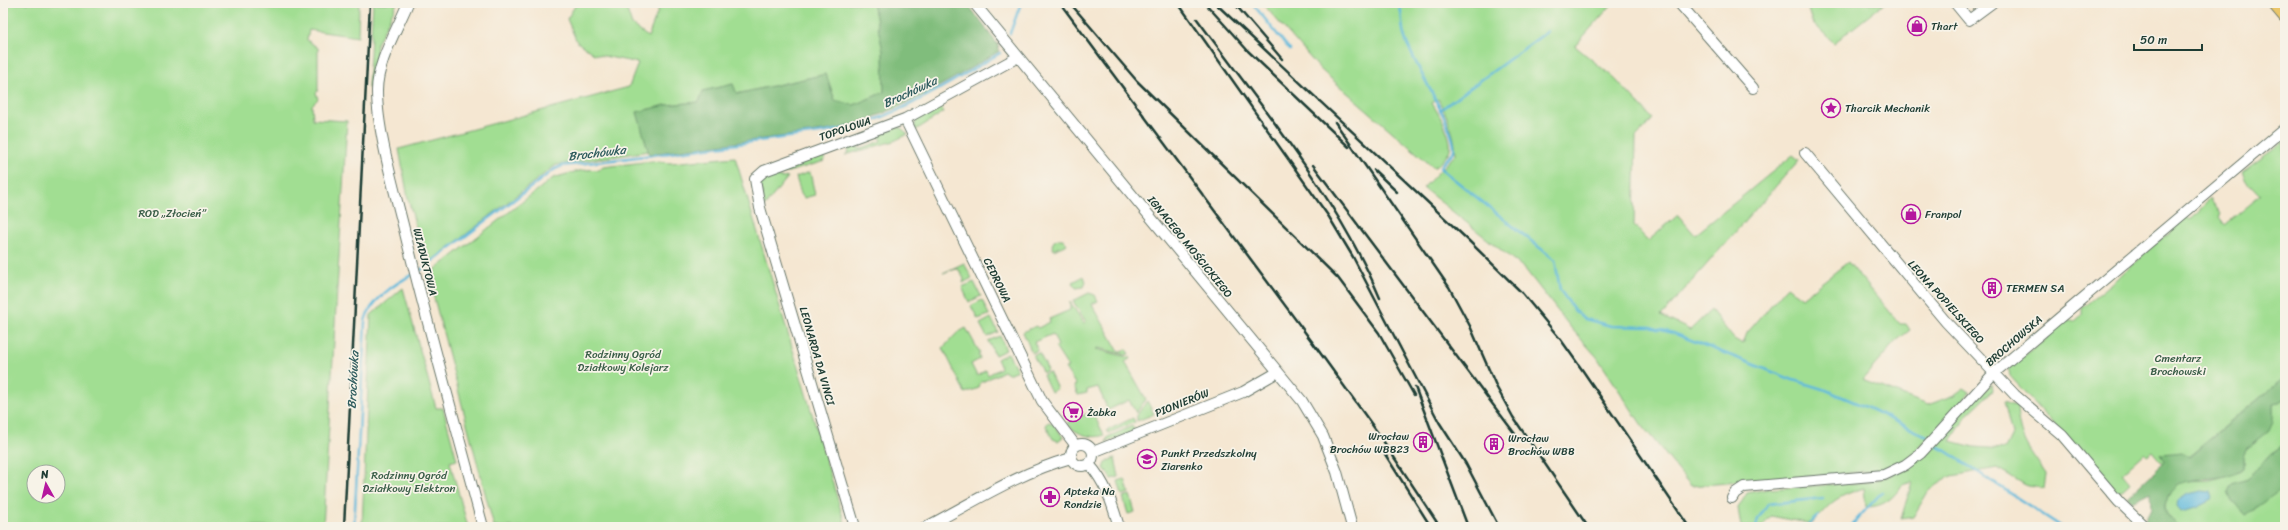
<svg xmlns="http://www.w3.org/2000/svg" width="2288" height="530" font-family="Sriracha,sans-serif">
	<rect width="100%" height="100%" fill="#f7f3e8"/>
	<filter id="ink" filterUnits="userSpaceOnUse"><feTurbulence type="fractalNoise" baseFrequency=".025" numOctaves="2"/><feDisplacementMap in="SourceGraphic" scale="8" xChannelSelector="R" yChannelSelector="G"/><feConvolveMatrix kernelMatrix="1 2 1 2 8 2 1 2 1" color-interpolation-filters="sRGB"/></filter>
	<filter id="wash" filterUnits="userSpaceOnUse"><feTurbulence type="fractalNoise" baseFrequency=".012" numOctaves="4" result="noise"/><feDisplacementMap in="SourceGraphic" scale="16" xChannelSelector="R" yChannelSelector="G"/><feGaussianBlur stdDeviation="0.9" result="paint"/><feColorMatrix in="noise" values="0 0 0 0 0 0 0 0 0 0 0 0 0 0 0 0 0 1.4 0 .05"/><feComposite in="paint" operator="in"/></filter>
	<g filter="url(#wash)">
		<rect width="100%" height="100%" fill="#f5e7d2"/>
		<!-- green -->
		<path fill="#a1de92" stroke="#608e63" fill-rule="evenodd" d="M3,3H359L358,37L309,30L307,40L318,48V90L316,93L318,99L312,105L313,119L347,121L323,527H3ZM34,472H58V496H34Z
			M373,3H397L377,44L373,86L368,88Z
			M584,3H622L627,10L632,25L648,37L661,3H873L883,51L884,92L854,105L835,100L826,74L736,94L733,84L703,91L699,102L666,105L637,112L649,151L556,165L426,265L408,198L399,149L629,87L638,63L594,54L577,42L567,19L575,6Z
			M1262,3H1613L1575,46L1614,78L1653,119L1636,137L1634,225L1648,241L1678,215L1695,235L1793,155L1799,160L1661,316L1690,330L1711,310L1734,339L1743,344L1747,333L1787,287L1802,298L1848,262L1900,324H1906L1910,330L1896,341L1862,380L1928,405L1954,395L1964,388L1970,392L1936,430L1907,459L1885,470L1691,486L1641,424L1597,357L1571,328L1525,269L1423,188L1456,154C1455,134 1447,116 1438,99L1432,103C1438,113 1455,140 1449,152C1446,158 1439,163 1434,168L1321,70Z
			M1806,3H1885L1834,43L1812,22Z
			M940,106L944,112L914,131L916,119Z
			M897,127L901,128L908,134L894,141L845,155L849,152L847,146L856,143L859,149L881,141L879,135Z
			M2285,141V377L2188,457L2161,454L2166,462L2163,464L2153,452L2147,456L2144,453L2122,473L2130,483L2120,492H2116L2010,376L2008,368L2046,339L2065,321H2075L2082,315V308L2122,275L2154,244L2168,235L2185,216L2190,220L2210,199L2221,214L2219,217L2225,225L2260,196L2246,181L2242,172Z
			M823,154L825,161L781,174L772,172Z
			M735,157L846,527H494L428,275L553,178C568,174 583,168 599,170L603,167L652,161L670,163Z
			M810,172L815,195L804,198L801,194L796,177Z
			M766,174L782,178L788,177L764,207L760,179Z
			M1058,239H1063L1067,244L1054,250L1052,245L1054,241Z
			M964,263L972,278L963,283L964,279L959,270L956,268L943,273Z
			M1084,276L1086,282L1084,287L1076,288L1073,282Z
			M974,282L981,296L969,302L962,287Z
			M403,288L436,408H443L457,460L450,462L468,527H362L371,315Z
			M1089,293L1095,295L1098,301L1092,304L1119,352L1126,349L1129,354L1126,355L1098,348L1096,349L1131,358L1125,362L1146,399L1136,413L1129,400L1108,410L1098,387L1087,390V393L1078,395L1074,386L1076,385L1065,368L1068,367L1055,347L1058,346L1053,334L1034,342L1038,350L1032,353L1023,332L1036,326L1038,328L1050,322L1049,319L1070,310V302L1084,323L1086,322L1073,301Z
			M982,300L989,315L978,319L971,306Z
			M991,318L998,332L987,337L980,324Z
			M966,328L980,353L978,354L980,359L971,364L977,376L986,370L988,375L1001,368L997,359L1008,353L1017,370L1008,374L1004,371L980,383L979,388L965,393L943,348L957,333Z
			M1000,336L1006,350L995,355L988,341Z
			M1039,353L1048,370L1043,373L1033,355Z
			M1049,372L1057,389L1051,392L1043,375Z
			M1992,384L1993,390L1967,415L1951,441L1974,447L2005,449L2012,435L2004,401L2017,406C2019,440 2027,446 2046,474L2044,488L2027,486L1997,468L1952,476L1929,490L1913,517L1901,519L1912,482L1902,485C1893,499 1883,507 1866,507L1864,488C1835,497 1831,502 1812,524L1771,516L1762,527H1741L1738,508L1747,493L1767,489L1870,482L1892,475Z
			M2285,398V444L2270,454L2248,479L2232,484L2228,492L2230,498L2245,515L2281,489L2285,476V527H2180C2171,521 2163,514 2166,502C2173,476 2188,482 2210,480C2220,478 2230,474 2239,471L2243,468V457L2246,449L2256,442L2273,415V403L2279,402Z
			M1147,401L1154,414L1137,421V415Z
			M1086,414L1095,417L1104,435C1092,440 1073,433 1067,423Z
			M1133,418L1135,422L1109,433L1106,431Z
			M1048,422L1054,424L1063,437L1058,441L1053,439L1046,426Z
			M1132,426L1135,431L1106,442L1108,437Z
			M1115,458L1119,477L1112,479L1104,468L1107,461Z
			M1125,479L1129,493L1122,495L1118,481Z
			M1130,495L1135,512L1128,514L1123,497Z"/>
		<!-- forest -->
		<path fill="#80bd7c" stroke="#507d58" d="M873,3H967L998,45L999,51C947,83 898,112 838,129L649,154L637,112L666,105L699,102L703,91L733,84L737,94L826,74L835,101L854,105L884,92L883,51Z
			M2285,377V398L2279,402L2273,403V421L2268,432L2246,449L2243,457V468C2218,488 2176,467 2166,502C2162,514 2171,521 2180,527H2150L2145,520L2151,508L2150,492L2132,501L2127,497L2165,462L2161,454L2182,452L2189,457Z
			M2285,444V476L2282,489L2245,515L2230,498L2228,492L2232,484L2248,479L2270,454Z"/>
		<!-- water -->
		<path fill="#5fb9dc" stroke="#3f7b88" d="M2202,491L2211,492L2213,498L2196,507L2180,511L2176,506L2177,500L2188,494Z"/>
		<g fill="none" stroke-linecap="round" stroke-linejoin="round">
			<!-- stream -->
			<path stroke="#5fb9dc" stroke-width="2.5" d="M1252,3L1290,50
				M1398,3C1403,12 1401,20 1403,30C1404,37 1407,44 1410,50C1419,72 1455,129 1454,149C1453,158 1442,160 1440,168L1555,260L1560,290L1575,311L1585,319L1611,326L1650,327L1673,333L1793,380L1826,390L1868,408L1928,437
				M1010,33L1021,3
				M1440,110L1548,31
				M418,272L555,169L562,166C630,158 698,150 766,140C800,135 837,133 870,122C916,105 958,78 1000,53
				M1935,444L2062,527
				M354,527L365,321C370,301 395,283 414,274
				M1756,527L1758,519L1768,504L1823,498
				M1806,527L1819,515
				M1850,527L1882,492"/>
		</g>
	</g>
	<g filter="url(#ink)">
		<g fill="none" stroke-linecap="round" stroke-linejoin="round">
			<!-- minor casing -->
			<g stroke="#6a786b" stroke-width="12">
				<path id="minor" d="M408,3C397,30 377,62 377,91C377,133 396,195 406,237C430,334 457,430 483,527
					M974,3L1302,401L1323,436L1337,472L1352,527
					M1679,3L1753,88
					M1955,3L1969,20L1992,3
					M905,119L1042,401L1076,446
					M1805,153L1946,322L2015,395L2062,435L2119,502L2145,527
					M1071 455a11 11 0 1 1 22 0a11 11 0 1 1-22 0Z
					M1093,452L1243,392L1278,372
					M1089,464C1106,483 1112,503 1119,527
					M1732,498L1735,493L1744,487L1884,475L1905,465L1921,453L1994,373L2285,128
					M855,527L760,208L755,179L764,171L905,119L1018,57
					M926,527C974,502 1018,473 1071,458"/>
			</g>
			<!-- major casing -->
			<g stroke="#6a786b" stroke-width="15">
				<path id="major" d="M2274,3L2285,16"/>
			</g>
			<!-- minor -->
			<use href="#minor" stroke="#fff" stroke-width="10"/>
			<!-- major -->
			<use href="#major" stroke="#ebc669" stroke-width="13"/>
			<!-- rail -->
			<path stroke="#1f3d34" stroke-width="2.5" d="M1060,3L1313,343L1378,433L1440,527
				M1070,3L1137,81L1338,278L1379,333L1414,395
				M1178,3L1329,217L1353,257L1439,422L1466,464L1499,527
				M1205,3L1248,51L1349,147
				M1215,3L1468,240L1522,293L1561,340L1583,371L1689,527
				M1234,3L1282,59
				M1197,19C1261,106 1338,198 1380,298
				M1335,122L1449,287L1470,326L1497,388L1513,417L1588,527
				M1313,165L1518,438
				M1374,170L1397,192
				M1415,387L1468,527
				M1383,451L1431,527
				M344,527L370,3"/>
		</g>
	</g>
	<!-- icons -->
	<defs>
		<g id="shop-ring" transform="scale(1)"><circle r="9.5" fill="#f7f3e8" stroke="#b5179e" stroke-width="1.5"/><path d="M-5-2.5h2.3a2.7 3.5 0 0 1 5.4 0H5L5.5 6h-11ZM-1.5-2.5h3a1.5 2.3 0 0 0-3 0Z" fill="#b5179e"/></g>
		<g id="sight-ring" transform="scale(1)"><circle r="9.5" fill="#f7f3e8" stroke="#b5179e" stroke-width="1.5"/><path d="M0-6L1.8-2.2L6-1.7L2.9 1.2L3.7 5.4L0 3.3L-3.7 5.4L-2.9 1.2L-6-1.7L-1.8-2.2Z" fill="#b5179e"/></g>
		<g id="building-ring" transform="scale(1)"><circle r="9.5" fill="#f7f3e8" stroke="#b5179e" stroke-width="1.5"/><path d="M-4-6H4V6H1V3H-1V6H-4ZM-2.5-4.3h1.7v1.8h-1.7ZM.8-4.3h1.7v1.8H.8ZM-2.5-1h1.7V.8h-1.7ZM.8-1h1.7V.8H.8Z" fill="#b5179e"/></g>
		<g id="supermarket-ring" transform="scale(1)"><circle r="9.5" fill="#f7f3e8" stroke="#b5179e" stroke-width="1.5"/><path d="M-6-5.5h2.5l.6 2H6L4.5 2H-2.5L-4.4-4H-6ZM-1.5 3.2a1.3 1.3 0 1 0 .1 0ZM3 3.2a1.3 1.3 0 1 0 .1 0Z" fill="#b5179e"/></g>
		<g id="school-ring" transform="scale(1)"><circle r="9.5" fill="#f7f3e8" stroke="#b5179e" stroke-width="1.5"/><path d="M0-5L7-2L0 1L-7-2ZM-4 1L0 2.5L4 1V4Q0 6-4 4Z" fill="#b5179e"/></g>
		<g id="pharmacy-ring" transform="scale(1)"><circle r="9.5" fill="#f7f3e8" stroke="#b5179e" stroke-width="1.5"/><path d="M-2-6h4v4h4v4h-4v4h-4v-4h-4v-4h4Z" fill="#b5179e"/></g>
	</defs>
	<g fill-rule="evenodd">
		<use href="#shop-ring" x="1917" y="26"/>
		<use href="#sight-ring" x="1831" y="108"/>
		<use href="#shop-ring" x="1911" y="214"/>
		<use href="#building-ring" x="1992" y="288"/>
		<use href="#supermarket-ring" x="1073" y="412"/>
		<use href="#building-ring" x="1423" y="442"/>
		<use href="#building-ring" x="1494" y="444"/>
		<use href="#school-ring" x="1147" y="459"/>
		<use href="#pharmacy-ring" x="1050" y="497"/>
	</g>
	<g text-anchor="middle" dominant-baseline="central" stroke-width="3.5" stroke-linejoin="round" paint-order="stroke">
		<!-- poi labels -->
		<g font-size="11" fill="#1f3d34" stroke="#f7f3e8" text-anchor="start">
			<text x="1931" y="26">Thart</text>
			<text x="1845" y="108">Tharcik Mechanik</text>
			<text x="1925" y="214">Franpol</text>
			<text x="2006" y="288">TERMEN SA</text>
			<text x="1087" y="412">Żabka</text>
			<text x="1409" y="436" text-anchor="end">Wrocław<tspan x="1409" dy="13">Brochów WBB23</tspan></text>
			<text x="1508" y="438">Wrocław<tspan x="1508" dy="13">Brochów WBB</tspan></text>
			<text x="1161" y="453">Punkt Przedszkolny<tspan x="1161" dy="13">Ziarenko</tspan></text>
			<text x="1064" y="491">Apteka Na<tspan x="1064" dy="13">Rondzie</tspan></text>
		</g>
		<!-- street labels -->
		<g font-size="11" fill="#1f3d34" stroke="#f7f3e8">
			<text transform="translate(845 129) rotate(-19)">TOPOLOWA</text>
			<text transform="translate(1190 247) rotate(51)">IGNACEGO MOŚCICKIEGO</text>
			<text transform="translate(425 262) rotate(76)">WIADUKTOWA</text>
			<text transform="translate(997 280) rotate(64)">CEDROWA</text>
			<text transform="translate(1946 302) rotate(48)">LEONA POPIELSKIEGO</text>
			<text transform="translate(2014 341) rotate(-41)">BROCHOWSKA</text>
			<text transform="translate(817 356) rotate(74)">LEONARDA DA VINCI</text>
			<text transform="translate(1182 403) rotate(-22)">PIONIERÓW</text>
		</g>
		<!-- park labels -->
		<g font-size="11" fill="#395d47" stroke="#f7f3e8">
			<text x="172" y="213">ROD „Złocień”</text>
			<text x="623" y="354">Rodzinny Ogród<tspan x="623" dy="13">Działkowy Kolejarz</tspan></text>
			<text x="2178" y="358">Cmentarz<tspan x="2178" dy="13">Brochowski</tspan></text>
			<text x="409" y="475">Rodzinny Ogród<tspan x="409" dy="13">Działkowy Elektron</tspan></text>
		</g>
		<!-- water labels -->
		<g font-size="12" font-style="italic" fill="#2f5c5e" stroke="#f7f3e8">
			<text transform="translate(910 92) rotate(-25)">Brochówka</text>
			<text transform="translate(597 153) rotate(-7)">Brochówka</text>
			<text transform="translate(353 380) rotate(-87)">Brochówka</text>
		</g>
	</g>
	<!-- margin -->
	<rect width="2288" height="530" fill="none" stroke="#f7f3e8" stroke-width="16"/>
	<!-- north arrow -->
	<g transform="translate(46 484) rotate(352)"><circle r="19" fill="#f7f3e8" stroke="#a1aaa0"/>
	<path d="M0-3L7 15L0 10L-7 15Z" fill="#b5179e"/>
	<text y="-6" font-size="11" font-weight="bold" text-anchor="middle" fill="#1f3d34">N</text>
	</g>
	<!-- scale -->
	<path d="M2134 44v6h68v-6" fill="none" stroke="#1f3d34" stroke-width="2"/>
	<text x="2140" y="44" font-size="12" fill="#1f3d34" stroke="#f7f3e8" stroke-width="3" paint-order="stroke">50 m</text>
</svg>
